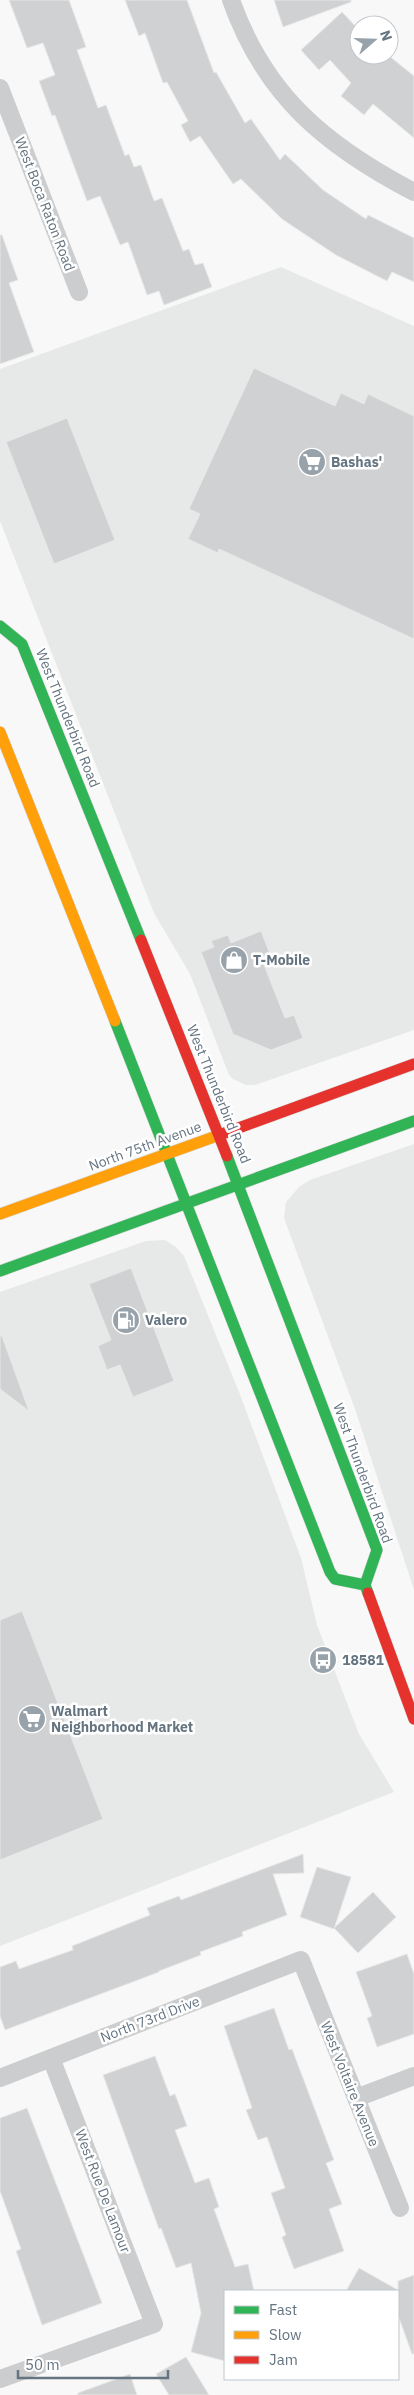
<svg xmlns="http://www.w3.org/2000/svg" width="414" height="2395" font-family="'IBM Plex Sans',sans-serif">
	<rect width="100%" height="100%" fill="#f8f8f8"/>
	<!-- built -->
	<path fill="#e7e8e8" d="M281,267L414,326V1030L255,1085H246L233,1079L229,1075L190,974L154,913L0,521V369Z
		M414,1144V1590L355,1409L284,1218L286,1202L299,1187L310,1180Z
		M165,1240L176,1247L184,1256L241,1397L301,1558L317,1625L359,1734L394,1792L0,1946V1292L146,1241Z"/>
	<!-- building -->
	<path fill="#cfd1d2" stroke="#e8e8e8" d="M9,0H69L86,47L77,50L98,108L106,105L125,156L129,154L134,167L141,165L154,201L162,198L183,251L189,249L195,265L203,263L212,287L164,305L159,291L147,295L128,242L120,245L100,196L87,201L55,115L52,116L39,81L55,75L43,43L27,48Z
		M125,0H187L214,73L216,72L245,123L251,119L280,160L285,154L323,190L366,219L368,215L414,238V282L392,272L387,281L336,255L282,219L241,179L233,184L200,136L190,142L181,125L188,121L167,82L163,83L145,33L139,36Z
		M274,0H351V2L283,27Z
		M342,12L359,30V55H388L414,76V138L373,104L364,115L341,96L351,83L330,60L319,70L301,50Z
		M0,235H2L18,280L9,283L34,352L0,364Z
		M254,368L335,406L341,393L364,404L368,394L414,416V639L219,549L218,553L188,539L200,514L189,509Z
		M67,418L115,540L54,564L6,442Z
		M261,931L270,954L261,957L285,1018L294,1015L303,1038L271,1050L233,1034L201,952L214,947L211,941L228,935L231,943Z
		M131,1268L174,1381L133,1397L120,1365L107,1370L98,1346L111,1340L89,1284Z
		M0,1336H2L29,1411L0,1389Z
		M22,1611L103,1819L0,1860V1620Z
		M303,1854L304,1873L273,1874L287,1915L242,1932L243,1936L200,1952L201,1955L159,1971V1972L5,2030L0,2016V1967L16,1961L19,1969L73,1950L72,1946L150,1915L147,1908L179,1896L181,1900Z
		M317,1867L351,1877L334,1929L300,1917Z
		M373,1892L396,1917L358,1953L334,1928Z
		M407,1954L414,1974V2034L377,2047L367,2018L372,2016L356,1972Z
		M274,2008L289,2050L292,2049L334,2160L326,2163L342,2204L329,2209L344,2251L294,2269L282,2237L286,2235L271,2193L285,2188L267,2137L258,2140L246,2110L252,2108L224,2026Z
		M155,2056L170,2096L175,2094L187,2126L175,2130L195,2183L209,2178L219,2207L214,2209L235,2267L248,2264L254,2291H225V2361L191,2352L201,2313L191,2263L176,2268L161,2228L159,2229L103,2075Z
		M27,2108L102,2303L42,2325L16,2251L21,2249L0,2191V2118Z
		M359,2268L398,2290V2281L414,2275V2354H412L398,2315V2291H346Z
		M186,2357L209,2395H169L156,2374Z
		M130,2374L137,2395H78V2393Z"/>
	<g fill="none" stroke-linecap="round" stroke-linejoin="round">
		<!-- fast casing -->
		<g stroke="#d5d6d7" stroke-width="12">
			<path id="fast" d="M0,626L22,644L141,940
				M115,1021L330,1572L335,1579L365,1585
				M227,1156L377,1550L365,1585L368,1593
				M0,1271L414,1121"/>
		</g>
		<!-- slow casing -->
		<g stroke="#d5d6d7" stroke-width="12">
			<path id="slow" d="M0,732L115,1021
				M0,1214L222,1134"/>
		</g>
		<!-- jam casing -->
		<g stroke="#d5d6d7" stroke-width="12">
			<path id="jam" d="M141,940L227,1156
				M222,1134L414,1064
				M368,1593L414,1719"/>
		</g>
		<!-- street -->
		<path stroke="#cbcdce" stroke-width="18" d="M231,0C265,96 326,146 414,192
			M0,88L79,292
			M0,2078L301,1960L400,2208
			M356,2098L414,2076
			M0,2379L154,2324L51,2058"/>
		<!-- fast -->
		<use href="#fast" stroke="#30b455" stroke-width="11"/>
		<!-- slow -->
		<use href="#slow" stroke="#ff9f0a" stroke-width="11"/>
		<!-- jam -->
		<use href="#jam" stroke="#e5322d" stroke-width="11"/>
	</g>
	<!-- icons -->
	<defs>
		<g id="supermarket-disc" transform="scale(1.4375)"><circle r="9.5" fill="#98a2ab" stroke="#fff"/><path d="M-6-5.5h2.5l.6 2H6L4.5 2H-2.5L-4.4-4H-6ZM-1.5 3.2a1.3 1.3 0 1 0 .1 0ZM3 3.2a1.3 1.3 0 1 0 .1 0Z" fill="#fff"/></g>
		<g id="shop-disc" transform="scale(1.4375)"><circle r="9.5" fill="#98a2ab" stroke="#fff"/><path d="M-5-2.5h2.3a2.7 3.5 0 0 1 5.4 0H5L5.5 6h-11ZM-1.5-2.5h3a1.5 2.3 0 0 0-3 0Z" fill="#fff"/></g>
		<g id="fuel-disc" transform="scale(1.4375)"><circle r="9.5" fill="#98a2ab" stroke="#fff"/><path d="M-5.5-6h7V0h2V4h1.3V-2.5L3-4.5l.8-.8L6-3V5H2.5V1h-1V6h-7ZM-4.2-4.7v3.2H.2V-4.7Z" fill="#fff"/></g>
		<g id="bus-disc" transform="scale(1.4375)"><circle r="9.5" fill="#98a2ab" stroke="#fff"/><path d="M-5-6H5V4H4V6H2V4H-2V6H-4V4H-5ZM-3.5-4V0h7V-4ZM-3.5 1.2v1.5H-2V1.2ZM2 1.2v1.5H3.5V1.2Z" fill="#fff"/></g>
	</defs>
	<g fill-rule="evenodd">
		<use href="#supermarket-disc" x="312" y="462"/>
		<use href="#shop-disc" x="234" y="960"/>
		<use href="#fuel-disc" x="126" y="1320"/>
		<use href="#bus-disc" x="323" y="1660"/>
		<use href="#supermarket-disc" x="32" y="1719"/>
	</g>
	<g text-anchor="middle" dominant-baseline="central" stroke-width="5" stroke-linejoin="round" paint-order="stroke">
		<!-- street labels -->
		<g font-size="14" fill="#657481" stroke="#fff">
			<text transform="translate(45 204) rotate(69)">West Boca Raton Road</text>
			<text transform="translate(68 718) rotate(68)">West Thunderbird Road</text>
			<text transform="translate(219 1094) rotate(68)">West Thunderbird Road</text>
			<text transform="translate(145 1146) rotate(-20)">North 75th Avenue</text>
			<text transform="translate(363 1473) rotate(70)">West Thunderbird Road</text>
			<text transform="translate(150 2019) rotate(-21)">North 73rd Drive</text>
			<text transform="translate(350 2084) rotate(68)">West Voltaire Avenue</text>
			<text transform="translate(103 2191) rotate(69)">West Rue De Lamour</text>
		</g>
		<!-- poi labels -->
		<g font-size="14" font-weight="bold" fill="#657481" stroke="#fff" text-anchor="start">
			<text x="331" y="462">Bashas'</text>
			<text x="253" y="960">T-Mobile</text>
			<text x="145" y="1320">Valero</text>
			<text x="342" y="1660">18581</text>
			<text x="51" y="1711">Walmart<tspan x="51" dy="16">Neighborhood Market</tspan></text>
		</g>
	</g>
	<!-- legend -->
	<rect x="224" y="2290" width="175" height="90" fill="#ffffff" stroke="#c1c7cd"/>
	<rect x="234" y="2306" width="25" height="8" fill="#30b455" stroke="#c1c7cd"/>
	<text x="269" y="2315" font-size="15" fill="#657481">Fast</text>
	<rect x="234" y="2331" width="25" height="8" fill="#ff9f0a" stroke="#c1c7cd"/>
	<text x="269" y="2340" font-size="15" fill="#657481">Slow</text>
	<rect x="234" y="2356" width="25" height="8" fill="#e5322d" stroke="#c1c7cd"/>
	<text x="269" y="2365" font-size="15" fill="#657481">Jam</text>
	<!-- north arrow -->
	<g transform="translate(374 40) rotate(70)"><circle r="24" fill="#ffffff" stroke="#c1c7cd"/>
	<path d="M0-4L9 19L0 12L-9 19Z" fill="#98a2ab"/>
	<text y="-8" font-size="14" font-weight="bold" text-anchor="middle" fill="#657481">N</text>
	</g>
	<!-- scale -->
	<path d="M18 2370v8h150v-8" fill="none" stroke="#657481" stroke-width="2.5"/>
	<text x="25" y="2370" font-size="15" fill="#657481" stroke="#ffffff" stroke-width="4" paint-order="stroke">50 m</text>
</svg>
